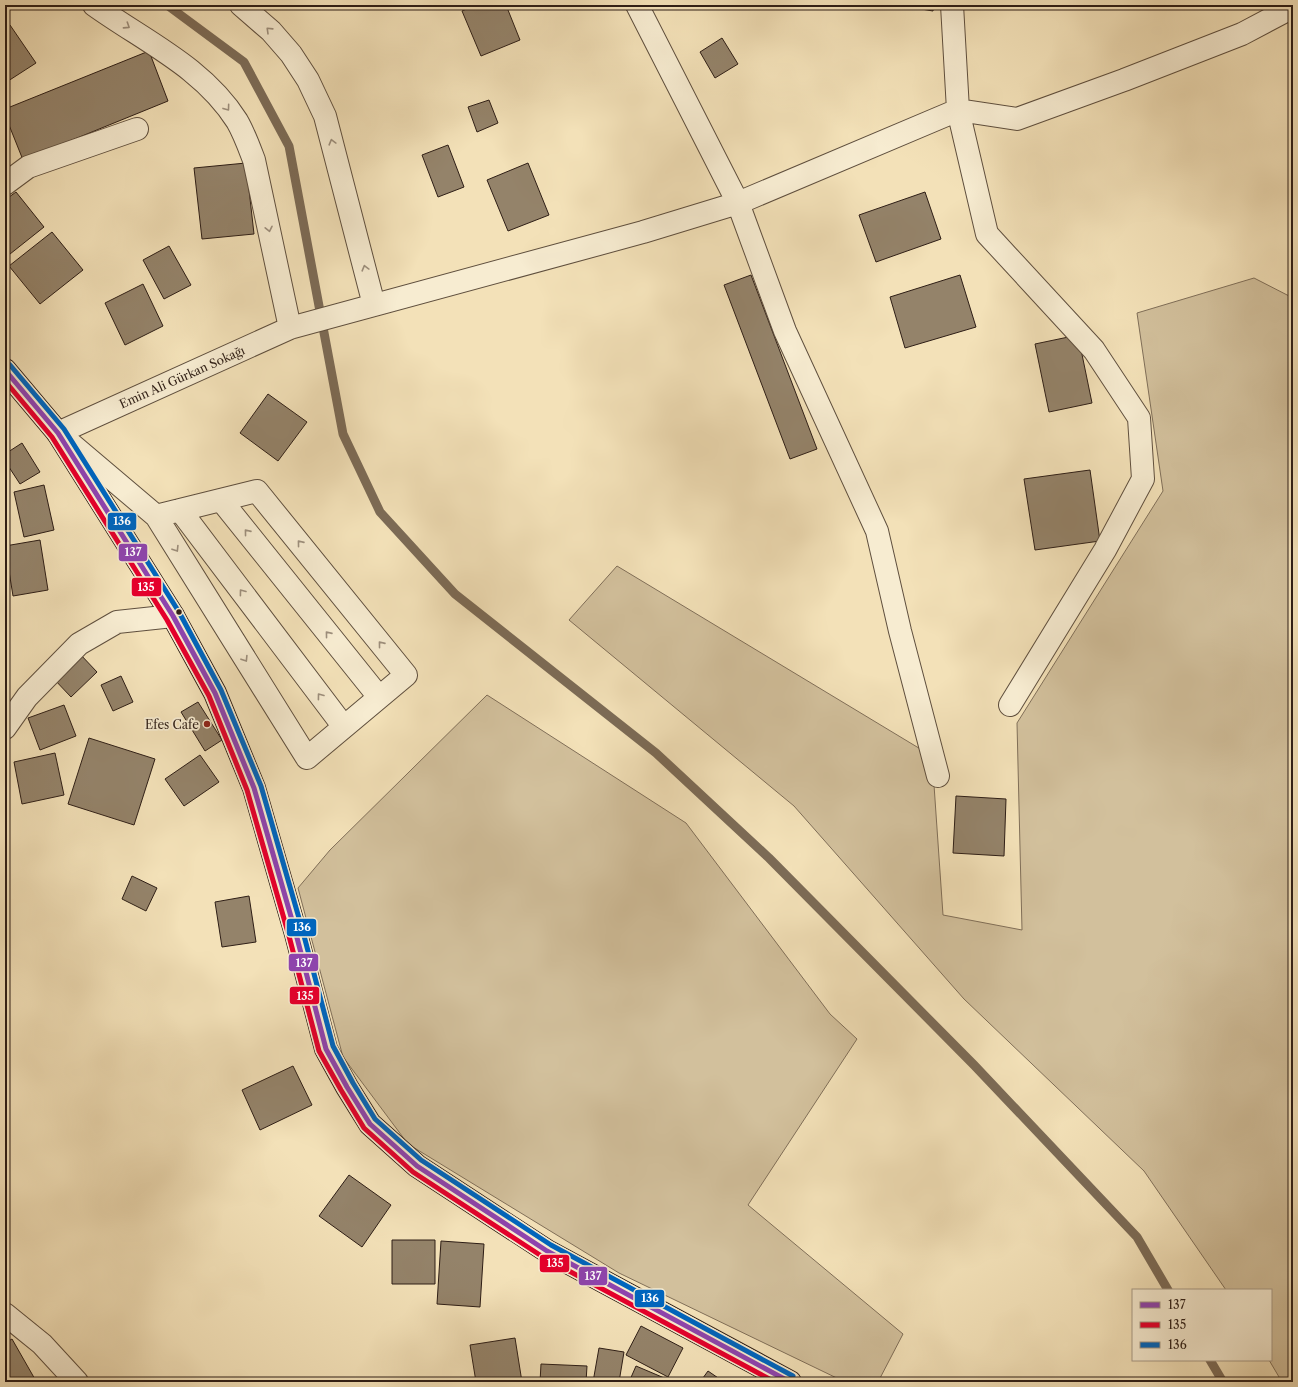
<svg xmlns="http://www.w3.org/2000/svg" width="1298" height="1387" font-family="'Libre Caslon Text',serif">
	<rect width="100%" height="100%" fill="#f3e1b8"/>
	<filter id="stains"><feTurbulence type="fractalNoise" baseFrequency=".005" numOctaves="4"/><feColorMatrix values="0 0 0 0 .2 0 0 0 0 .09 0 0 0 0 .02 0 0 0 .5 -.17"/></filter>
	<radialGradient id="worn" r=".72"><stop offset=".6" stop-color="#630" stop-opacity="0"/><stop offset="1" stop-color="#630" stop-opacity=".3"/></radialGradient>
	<!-- green -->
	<path fill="#d2c09c" stroke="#806f59" d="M1254,278L1293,298V1382H1282L1269,1360H1271V1290H1226L1144,1171L964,999L794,806L569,620L617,566L932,756L943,915L1022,930L1017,723L1163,491L1137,313Z
		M487,695L686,823L830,1014L857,1039L748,1205L903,1334L878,1382H845L619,1273L408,1144L343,1057L298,888L330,850Z"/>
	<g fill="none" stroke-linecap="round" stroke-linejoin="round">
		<!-- stream -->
		<path stroke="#7c6b56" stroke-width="9" d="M167,5L244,62L289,146L343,434L380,512L455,594L656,753L769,858L974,1065L1137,1237L1168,1290
			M1210,1360L1223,1382"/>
	</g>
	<!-- building -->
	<path fill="#94836a" stroke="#2e1e16" d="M475,5H506L520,40L481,56L462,11Z
		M898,5H934L933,11Z
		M10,25L36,63L5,83V28Z
		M722,38L738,64L715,78L700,52Z
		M149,51L168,101L23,160L5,115V109Z
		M489,100L498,123L477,132L468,107Z
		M448,145L464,187L438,197L422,155Z
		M246,163L254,234L202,239L194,168Z
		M528,163L549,215L508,231L487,180Z
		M16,192L44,227L5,258V200Z
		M925,192L941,239L876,262L859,215Z
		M52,232L83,270L40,304L9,266Z
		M169,246L191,285L164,299L143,260Z
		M751,275L817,449L790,459L724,285Z
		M960,275L976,327L905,348L890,297Z
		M143,284L163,326L125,345L105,303Z
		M1078,335L1092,403L1049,412L1035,344Z
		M268,394L307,422L278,461L240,433Z
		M22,443L40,472L20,484L5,461V454Z
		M1090,470L1100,541L1035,550L1024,479Z
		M44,485L54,530L24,537L14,492Z
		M40,540L48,590L13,596L5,546Z
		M79,653L97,672L71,697L53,678Z
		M121,676L133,702L113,711L101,685Z
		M198,702L222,740L205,751L181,712Z
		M64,705L76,736L40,750L28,718Z
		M89,738L155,759L134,825L68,804Z
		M55,753L64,795L22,804L14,762Z
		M200,755L219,782L184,806L165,779Z
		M956,796L1006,799L1004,856L953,853Z
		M132,876L157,888L146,911L122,899Z
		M249,896L256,942L222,947L215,902Z
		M293,1066L312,1105L260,1130L242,1090Z
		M349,1175L391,1205L362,1247L319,1216Z
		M392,1240H435V1284H392Z
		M441,1241L484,1244L480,1307L437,1304Z
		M641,1326L683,1348L668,1377L626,1355Z
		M515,1338L522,1382H476L470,1345Z
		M12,1339L36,1381L34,1382H5V1343Z
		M599,1348L624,1352L619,1382H593Z
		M541,1364L587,1366L586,1382H540Z
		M636,1366L669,1380L668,1382H629Z
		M708,1371L724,1382H700Z"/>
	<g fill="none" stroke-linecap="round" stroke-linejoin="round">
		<!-- minor casing -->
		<g stroke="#5f4f3e" stroke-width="24">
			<path id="minor" d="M94,5C144,41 203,67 237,121C244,133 249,147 254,160L290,328
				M241,5L271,31L291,54L308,80L325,116L374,305
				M637,5L738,203L785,331L877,531L900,631L938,776
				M952,5L958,110L987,234L1094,350L1139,418L1143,479L1105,550L1010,705
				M5,184L28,167L137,129
				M221,500L379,697
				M180,510L344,727
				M156,516L257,491L406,675L307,758L156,516L58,433L290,328L643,232L738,203L958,110L1017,119L1124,80L1242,34L1293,7
				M5,728L27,697L79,644L117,622L173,616
				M5,1314L42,1344L77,1382"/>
		</g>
		<!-- major casing -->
		<g stroke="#2e1e16" stroke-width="24">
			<path id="major" d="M5,370L58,433L173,616L215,693L254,788L296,934L326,1049L347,1087L370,1124L417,1166L547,1251L790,1382"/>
		</g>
		<!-- minor -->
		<use href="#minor" stroke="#f7ecd1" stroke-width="22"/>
		<!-- major -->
		<use href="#major" stroke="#f3e1b8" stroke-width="22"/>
		<!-- bus-1 casing -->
		<g stroke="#f7ecd1" stroke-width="8">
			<path id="bus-1" d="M5,370L58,433L173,616L215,693L254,788L296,934L326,1049L347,1087L370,1124L417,1166L547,1251L790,1382"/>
		</g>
		<!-- bus-2 casing -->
		<g stroke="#f7ecd1" stroke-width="8">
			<path id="bus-2" d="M5,381L52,437L167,620L209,696L247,790L289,936L319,1051L341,1090L364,1128L413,1172L543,1257L775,1382"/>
		</g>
		<!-- bus-3 casing -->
		<g stroke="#f7ecd1" stroke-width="8">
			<path id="bus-3" d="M10,365L64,429L179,612L221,690L261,786L303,932L333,1046L353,1083L375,1119L421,1160L551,1245L793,1376"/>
		</g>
		<!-- bus-1 -->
		<use href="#bus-1" stroke="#8e44ad" stroke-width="5"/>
		<!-- bus-2 -->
		<use href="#bus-2" stroke="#e4002b" stroke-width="5"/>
		<!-- bus-3 -->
		<use href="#bus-3" stroke="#0065bd" stroke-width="5"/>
	</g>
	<!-- one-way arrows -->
	<defs><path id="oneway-chevron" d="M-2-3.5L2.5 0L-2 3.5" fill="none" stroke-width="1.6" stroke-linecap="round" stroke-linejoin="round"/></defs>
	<g stroke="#9d8f7d">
		<use href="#oneway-chevron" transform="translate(127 26) rotate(33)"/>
		<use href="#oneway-chevron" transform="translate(269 30) rotate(-136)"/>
		<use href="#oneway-chevron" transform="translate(227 108) rotate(54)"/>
		<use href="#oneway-chevron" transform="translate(332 142) rotate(-105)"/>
		<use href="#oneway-chevron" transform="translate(269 229) rotate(78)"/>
		<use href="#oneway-chevron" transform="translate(365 268) rotate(-105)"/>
		<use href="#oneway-chevron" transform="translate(247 532) rotate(-129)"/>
		<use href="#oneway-chevron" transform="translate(300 543) rotate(-129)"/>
		<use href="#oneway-chevron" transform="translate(176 549) rotate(58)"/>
		<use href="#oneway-chevron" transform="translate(242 592) rotate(-127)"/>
		<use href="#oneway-chevron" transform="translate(328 634) rotate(-129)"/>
		<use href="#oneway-chevron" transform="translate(381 644) rotate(-129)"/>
		<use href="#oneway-chevron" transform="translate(245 659) rotate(58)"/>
		<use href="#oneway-chevron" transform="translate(320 696) rotate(-127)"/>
	</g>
	<!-- markers -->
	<circle fill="#2e1e16" stroke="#f7ecd1" stroke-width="1.5" cx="179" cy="612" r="3.5"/>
	<circle fill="#8f2418" stroke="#f7ecd1" stroke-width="1.5" cx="207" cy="724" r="4"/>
	<g text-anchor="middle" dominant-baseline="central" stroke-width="3.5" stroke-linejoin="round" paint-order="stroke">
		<!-- street labels -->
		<g font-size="12" fill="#2e1e16" stroke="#f7ecd1">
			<text transform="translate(182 377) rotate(-24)">Emin Ali Gürkan Sokağı</text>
		</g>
		<!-- poi labels -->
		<g font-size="12" fill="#2e1e16" stroke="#f7ecd1" text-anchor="end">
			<text x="199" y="724">Efes Cafe</text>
		</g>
	</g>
	<g stroke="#f7ecd1" stroke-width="1.5">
		<rect x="107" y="512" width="30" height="19" rx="4" fill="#0065bd"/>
		<rect x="118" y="543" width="30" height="19" rx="4" fill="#8e44ad"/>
		<rect x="131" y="577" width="31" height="20" rx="4" fill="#e4002b"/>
		<rect x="286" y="918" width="31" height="19" rx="4" fill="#0065bd"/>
		<rect x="288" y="953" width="31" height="19" rx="4" fill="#8e44ad"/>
		<rect x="289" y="986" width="31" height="19" rx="4" fill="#e4002b"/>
		<rect x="539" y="1254" width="31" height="19" rx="4" fill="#e4002b"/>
		<rect x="578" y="1266" width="30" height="20" rx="4" fill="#8e44ad"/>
		<rect x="634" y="1289" width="31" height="19" rx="4" fill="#0065bd"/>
	</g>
	<g font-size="11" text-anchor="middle" font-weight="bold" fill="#fff">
		<text x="122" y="525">136</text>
		<text x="133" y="556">137</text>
		<text x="146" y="591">135</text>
		<text x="302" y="931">136</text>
		<text x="304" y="967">137</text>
		<text x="305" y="1000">135</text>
		<text x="555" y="1267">135</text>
		<text x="593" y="1280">137</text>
		<text x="650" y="1302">136</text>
	</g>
	<!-- margin -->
	<rect width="1298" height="1387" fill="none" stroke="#f3e1b8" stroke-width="20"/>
	<rect x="6" y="6" width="1286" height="1375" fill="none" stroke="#2e1e16" stroke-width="2"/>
	<rect x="10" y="10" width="1278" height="1367" fill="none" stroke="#2e1e16"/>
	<!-- legend -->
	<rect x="1132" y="1289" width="140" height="72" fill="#f7ecd1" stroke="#a79a86"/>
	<rect x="1140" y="1302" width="20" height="6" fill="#8e44ad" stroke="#a79a86"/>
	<text x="1168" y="1309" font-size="12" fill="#2e1e16">137</text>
	<rect x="1140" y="1322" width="20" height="6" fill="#e4002b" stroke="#a79a86"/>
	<text x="1168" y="1329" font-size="12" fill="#2e1e16">135</text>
	<rect x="1140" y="1342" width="20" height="6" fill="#0065bd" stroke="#a79a86"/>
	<text x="1168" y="1349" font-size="12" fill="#2e1e16">136</text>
	<rect width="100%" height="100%" filter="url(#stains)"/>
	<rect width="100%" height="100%" fill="url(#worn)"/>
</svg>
